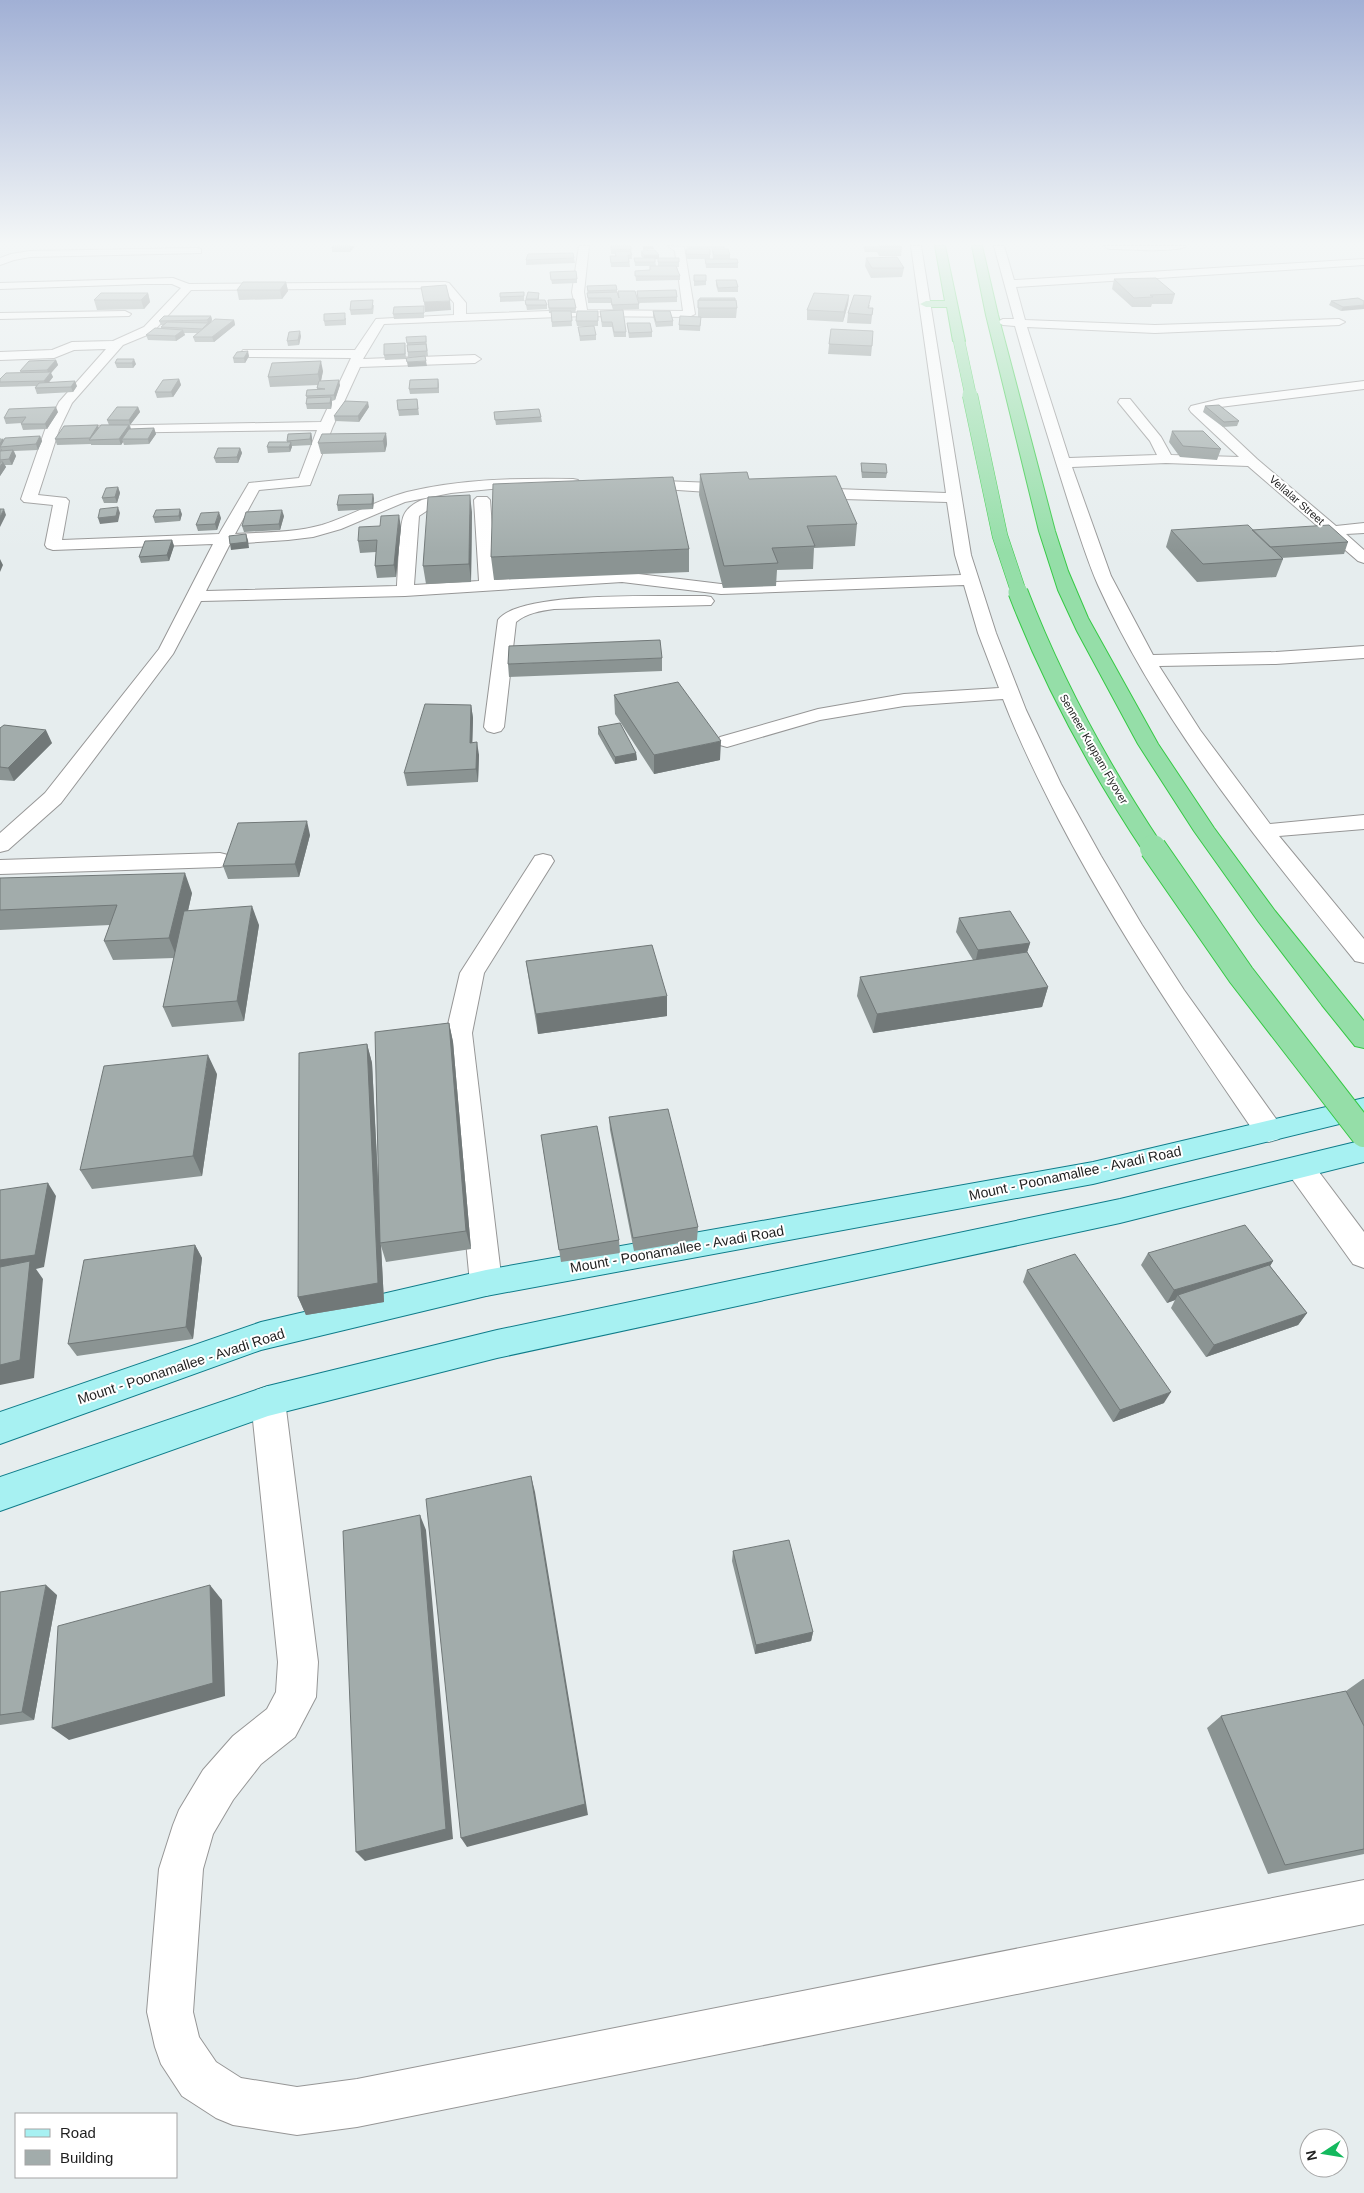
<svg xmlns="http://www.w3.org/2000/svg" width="1364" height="2193" font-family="Arial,sans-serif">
	<rect width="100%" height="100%" fill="#e6edee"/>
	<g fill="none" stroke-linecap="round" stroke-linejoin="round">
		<!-- minor casing -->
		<g stroke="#969696" stroke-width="2">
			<path id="minor" d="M579,246H589L584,292L587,310L683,311L675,251L668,246L684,247L695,314L689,317L584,316L384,324L363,359L475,355L481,359L475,363L360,367L333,426L310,485L259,490L235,534C264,532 294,533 322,525C351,516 377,500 407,492C461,479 517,478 573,479L578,480L580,483L578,486L491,489L451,493L405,502L341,529L313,537L288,540L230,544L206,591L397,586C398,571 399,525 404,515C411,500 435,494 449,498L452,501L449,504L431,508L419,516L414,585L479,581L474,500L477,497H487L490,500L496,580L622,572L721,584L961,575L955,555L947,502L808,498L803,496L800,493L803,490L808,488L946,493L911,246H921L971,555L996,633L1026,710L1061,784L1101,856L1142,925L1184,990L1279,1123L1283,1131L1279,1139L1269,1142L1259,1139C1188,1035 1117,931 1059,820C1039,781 1019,741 1003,699L904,706L820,720L727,747L720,745L717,741L720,737L818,709L904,694L999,688L978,633L964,585L721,594L622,582L405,596L201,601L173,654L61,803L8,850L0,852V833L45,793L159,649L213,544L53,550L47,548L45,545L53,505L24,502L21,499L45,430L59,402L106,349L74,350L54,358L0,360V352L52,350L72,342L113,341L144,327L181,288L172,284H145L0,289V283L173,278L189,284L445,282L449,283L466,303V314L576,310L572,292ZM442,288L454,303V315L376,319L355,350H243L241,353L247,357L351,358L321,422L88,426L86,429L88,432L93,433L317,430L299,478L249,483L219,534L62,540L69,501L66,498L38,495L59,430L72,403L123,345L152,333L191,290Z
				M994,246H1004L1014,280L1364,259V265L1016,287L1025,320L1155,325L1339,319L1345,322L1339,325L1155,333L1027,327L1069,458L1157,455L1150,441L1118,402L1120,399H1130L1161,437L1171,455L1239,457L1191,412L1189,409L1191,406L1220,399L1364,381V389L1220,407L1206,411L1257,459L1336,526L1364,523V533L1346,534L1364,550V563L1358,561L1248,466L1166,463L1072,467L1111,576L1153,655L1276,652L1364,646V658L1276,664L1159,666L1200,730L1270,824L1364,815V829L1279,836L1364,939V963L1355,961C1260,843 1161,724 1098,585C1087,560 1079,533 1070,507C1051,447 1032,387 1015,326L1003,325L997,322L1003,319H1014Z
				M1104,246H1186C1178,253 1123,249 1109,249Z
				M197,248L201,249V253L30,257L14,260L0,265V258L11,254L30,251Z
				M125,311L131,314L129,316L0,319V313Z
				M638,480L738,484L743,486L746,489L743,492L738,494L633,487L631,484L633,481Z
				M705,596L711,597L714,601L711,605L554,609C540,611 527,613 516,622L504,727L501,731L494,733L487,731L484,727L498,620C519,590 666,597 705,596Z
				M220,853L228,855L231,860L228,865L220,867L0,874V860Z
				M543,854L551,856L554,861L484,973L472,1033L502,1283L497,1292L486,1296L475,1292L470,1283L446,1033L460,973L535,856Z
				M1300,1157L1310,1160L1364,1232V1268L1353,1264L1290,1176L1286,1168L1290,1160Z
				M268,1386L280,1390L285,1401L318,1662L316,1697L295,1737L261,1764L233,1800L213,1834L203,1869L193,2012L199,2037L216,2062L241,2078L297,2087L357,2079L1364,1880V1924L357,2127L297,2135L233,2125L216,2118L182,2096L161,2064L155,2047L147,2012L159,1869L173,1825L179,1810L203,1770L233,1736L267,1709L276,1692L278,1662L251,1401L256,1390Z"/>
		</g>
		<!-- major casing -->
		<g stroke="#0f7c8a" stroke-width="2">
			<path id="major" d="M1364,1098V1118L1093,1184L486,1296L261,1350L0,1444V1412L261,1322L486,1270L1093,1162Z
				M1364,1140V1162L1120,1223L497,1358L268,1416L0,1511V1477L268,1386L497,1330L1120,1199Z"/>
		</g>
		<!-- highway casing -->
		<g stroke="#36c945" stroke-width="2">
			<path id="highway" d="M935,246H945L965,341L963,344L959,345L953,341L947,307H926L920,304L926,301H945Z
				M972,246H982L998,315L1055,531L1068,571L1088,618L1158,744L1214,828L1275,911L1364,1021V1048L1355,1046L1322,1005L1258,921L1194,831L1138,744L1077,631L1058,590L1039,531L986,315Z"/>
		</g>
		<!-- minor -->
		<use href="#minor" fill="#fff" fill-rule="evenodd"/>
		<!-- major -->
		<use href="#major" fill="#a7f1f2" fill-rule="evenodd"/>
		<!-- highway -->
		<use href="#highway" fill="#95dea8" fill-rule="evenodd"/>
		<!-- highway-bridge-far3 casing -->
		<g stroke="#36c945" stroke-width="12" stroke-linecap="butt">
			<path id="highway-bridge-far3" d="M959,341L971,397"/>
		</g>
		<!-- highway-bridge-far2 casing -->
		<g stroke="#36c945" stroke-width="16" stroke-linecap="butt">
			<path id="highway-bridge-far2" d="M970,395L1000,536L1019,593"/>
		</g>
		<!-- highway-bridge-far1 casing -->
		<g stroke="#36c945" stroke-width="21" stroke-linecap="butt">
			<path id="highway-bridge-far1" d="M1018,592C1053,683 1100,769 1154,850"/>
		</g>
		<!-- highway-bridge casing -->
		<g stroke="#36c945" stroke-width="28" stroke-linecap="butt">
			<path id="highway-bridge" d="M1153,848L1241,975L1364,1134"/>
		</g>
		<!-- highway-bridge-far3 -->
		<use href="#highway-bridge-far3" stroke="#95dea8" stroke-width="11"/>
		<!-- highway-bridge-far2 -->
		<use href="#highway-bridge-far2" stroke="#95dea8" stroke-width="15"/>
		<!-- highway-bridge-far1 -->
		<use href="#highway-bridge-far1" stroke="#95dea8" stroke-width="19"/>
		<!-- highway-bridge -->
		<use href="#highway-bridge" stroke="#95dea8" stroke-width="26"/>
	</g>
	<!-- wall -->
	<path fill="#8b9493" d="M355,246L350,252H332V248Z
		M609,246H631L632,259H629L630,267H611L610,256H615V254H611V246Z
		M686,246H725V248L699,249H710V259H713L712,249L730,255V259L738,263V268H706L705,259H686V249H688Z
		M863,246H901L902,247L901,256H879L877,252H865Z
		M641,251L659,255V258H679V267H676L680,276V280L636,281L635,271L650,270V266H658V259H655L656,266H635L634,258H643L641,256Z
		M574,258L575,263L526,265V260Z
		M866,258L904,268L902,277L871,278L865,266Z
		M550,272L577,279V283L552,284Z
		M694,275H706V285L694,286Z
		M1114,279L1175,294L1172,304H1152L1151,307H1132L1112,289Z
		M716,280L738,287V292H718L716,285Z
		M286,282L288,291L282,299L239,300L237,290Z
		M587,286L617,290V293L639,304V309L613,310L611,303H588Z
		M637,291L677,297V302L638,303Z
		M524,292V301L500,302V293Z
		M148,293L150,302L144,309L97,310L94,300Z
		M849,295L848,304L843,322L807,320V310Z
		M539,297V300L547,305V309L527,310L525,300H526V299Z
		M1358,298L1341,311L1329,305L1331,301Z
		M574,299L576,313H571L572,326L552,327L551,313H549L548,300Z
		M698,300L737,308L736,318H701L700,331L679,330V325L698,317Z
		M374,305L373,314L351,315L350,310Z
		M870,305L869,308H873L871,324L847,323L848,313Z
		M424,311V318L394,319L393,314Z
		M600,311L626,332V337H614L612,327H602Z
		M653,311L673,321V326L656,327L653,316Z
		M211,316L212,320L211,323L234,320L235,325L214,342H195L193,337L197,333H184L185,335L176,341L148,340L146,335L161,329V327L163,325H161L159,321Z
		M598,316V326H577L576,321Z
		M346,318V325L325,326L324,321Z
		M627,323L652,332V337L629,338Z
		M578,327L596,335V340L580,341Z
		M831,329L872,346L871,356L828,354Z
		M301,336L299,345L288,346L287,341Z
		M426,336L428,356L408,357L407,343Z
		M405,343L406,359L385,360L384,355Z
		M249,356L245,363H234L233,358Z
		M117,359L136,364L133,368H117L115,363Z
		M56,360L58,365L51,373L53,377L49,382L77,386L73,392L37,394L35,388L36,386L0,387V379L21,373L20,371Z
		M323,371L321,381L340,385L335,400L332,401V403L331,409H307L306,404L307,400L306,396L317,389L318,385L270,387L268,377Z
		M179,379L181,385L173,397L157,398L155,392Z
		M438,379L439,384V393L410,394L409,389Z
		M417,399L419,415L399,416L398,410Z
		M1205,406L1239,421L1237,426L1223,427L1203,412Z
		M138,407L140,412L130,425L131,429L154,428L156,434L149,444L124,445L123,442L121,445H91V444L57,445L55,439L98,425L99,428L109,425L107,420Z
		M369,407L359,422L335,421L334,416Z
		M58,412L47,429L23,430L21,424L22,423L6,424L4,418Z
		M494,412L541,417L542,422L496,425Z
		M1172,431L1221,449L1217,460L1180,457L1169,442Z
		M311,433L312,438V445L292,446L290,452L268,453L267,447L287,442V441Z
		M386,433L387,444L385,452L321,454L318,443Z
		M40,436L42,441L38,450L14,451L16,456L12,465H5L6,467L0,476V438L4,440Z
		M240,448L242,453L238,463H216L214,458Z
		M861,463L887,473L886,478H862L861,469Z
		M700,474L749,479L857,524L855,546L814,548L813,569L777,570L776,586L723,588L699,495Z
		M118,487L120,493L117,503H104L102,498Z
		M373,494L374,499L373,509L338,511L337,505Z
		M472,512L471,582L426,584L423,566Z
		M182,514L180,521L155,523L153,517Z
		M284,516L280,530L244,532L242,526Z
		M221,518L217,530L198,531L196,525Z
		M401,527L396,577L377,578L375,566L376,552L360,553L358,541Z
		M1171,530H1252L1348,542L1344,554L1281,558L1283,559L1276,577L1197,582L1166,547Z
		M172,540L174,546L169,561L141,563L139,557Z
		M689,549V572L494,580L491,557Z
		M662,658V671L509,677L508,664Z
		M614,695L720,760L654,774L615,714Z
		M471,705L473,718L472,743L479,755L478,782L407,786L404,773Z
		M598,727L636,753L637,760L615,764L598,734Z
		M0,728L52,743L14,781L0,780Z
		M310,835L299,877L228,879L223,866Z
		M0,879L192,893L188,911L259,925L244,1021L172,1027L163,1007L174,958L113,960L104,941L110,925L0,930Z
		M959,918L1030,943L1027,952L1048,987L1042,1007L873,1033L857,996L860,977L973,960L956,932Z
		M526,961L667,996V1016L538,1034L529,981Z
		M449,1023L453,1042L471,1249L386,1262L381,1246L384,1302L306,1315L298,1297L367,1044L372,1063L380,1214Z
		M217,1074L202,1176L92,1189L80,1170Z
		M609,1117L698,1227L697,1240L634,1251L610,1130Z
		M543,1148L619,1240L620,1253L561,1262Z
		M195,1245L202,1258L193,1339L77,1356L68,1344Z
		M1148,1253L1273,1261L1270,1266L1307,1313L1298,1325L1206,1357L1171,1308L1175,1300L1167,1303L1141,1265Z
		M1027,1270L1164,1403L1113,1422L1023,1282Z
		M733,1551L813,1632L811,1641L755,1654L732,1561Z
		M0,1592L57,1595L34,1720L0,1725Z
		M1363,1679H1364V1854L1268,1874L1207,1728L1221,1716L1346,1691Z"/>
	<!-- shaded-wall -->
	<path fill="#717878" d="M351,246H355L350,252V248Z
		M643,246H653L654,249L643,250Z
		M644,255H659V259L644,260Z
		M286,282L288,291L282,299L280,290Z
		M148,293L150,302L144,309L141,300Z
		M849,295L848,304L843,322L844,312Z
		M450,301L451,310L425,312L424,302Z
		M1364,305V309L1341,311L1343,307Z
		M211,316L212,320L203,334L202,329L208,323L207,320Z
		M234,320L235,325L214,342L212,337Z
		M183,330L185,335L176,341L175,336Z
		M300,331L301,336L299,345L298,340Z
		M248,351L249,356L245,363L244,358Z
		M134,359L136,364L133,368L132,363Z
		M56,360L58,365L51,373L53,377L46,386L44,381L49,375L47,370Z
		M321,361L323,371L320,385L318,374Z
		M426,361L427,366L408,367L407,362Z
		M179,379L181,385L173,397L171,392Z
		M339,380L340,385L335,400L334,395Z
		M75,381L77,386L73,392L71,387Z
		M331,397L332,403L331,409L330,403Z
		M368,402L369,407L359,422L358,416Z
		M56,407L58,412L47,429L45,424Z
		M138,407L140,412L130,425L129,420Z
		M98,425L99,431L90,440V438Z
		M129,425L131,430L122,439L123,442L121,445L119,439Z
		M154,428L156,434L149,444L148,439Z
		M311,433L312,438V445L310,439Z
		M386,433L387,444L385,452L383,441Z
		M40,436L42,441L38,450L36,444Z
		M3,438L5,444L0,447L2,450L1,452L0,443Z
		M291,442L292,447L290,452L289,447Z
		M240,448L242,453L238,463L237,457Z
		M13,450L16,456L12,465L9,459Z
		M3,462L6,467L0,476V467Z
		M118,487L120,493L117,503L115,497Z
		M373,494L374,499L373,509L372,504Z
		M470,495L472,512L471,582L469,564Z
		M118,507L120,513L118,522L100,524L98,518Z
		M4,509L6,515L0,527V517Z
		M180,509L182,514L180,521L179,516Z
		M282,510L284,516L280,530L279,524Z
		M219,512L221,518L217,530L215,524Z
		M399,515L401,527L396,577L394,565Z
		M246,534L248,540L249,548L231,550L230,544Z
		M172,540L174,546L169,561L167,555Z
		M0,559L3,565L0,572Z
		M471,705L473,718L472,756L470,743Z
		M46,730L52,743L14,781L8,768Z
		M721,741L720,760L654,774V755Z
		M477,742L479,755L478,782L476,769Z
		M636,753L637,760L615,764V757Z
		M307,821L310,835L299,877L295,864Z
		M185,873L192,893L177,958L169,938Z
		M252,906L259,925L244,1021L237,1001Z
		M1030,943L1026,956L975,964L978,950Z
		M1048,987L1042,1007L873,1033L877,1014Z
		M667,996V1016L538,1034L536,1014Z
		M449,1023L453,1042L471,1249L466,1231Z
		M367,1044L372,1063L381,1243H380L381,1246L384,1302L306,1315L298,1297Z
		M208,1055L217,1074L202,1176L193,1156Z
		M48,1183L56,1196L44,1267L36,1269L43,1279L34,1378L0,1385V1260Z
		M195,1245L202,1258L193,1339L186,1327Z
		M1273,1261L1265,1274L1178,1295L1175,1300L1167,1303L1174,1290Z
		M1307,1313L1298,1325L1206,1357L1214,1345Z
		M1171,1392L1164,1403L1113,1422L1120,1410Z
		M531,1476L535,1492L588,1815L467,1847L461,1838Z
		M420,1515L426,1530L453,1839L365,1861L356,1852Z
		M46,1585L57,1595L34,1720L22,1712Z
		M210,1585L222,1600L225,1696L69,1740L52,1728Z
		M813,1632L811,1641L755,1654L756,1645Z"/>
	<!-- building -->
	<path fill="#a2acab" stroke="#717878" d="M333,246H351L350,248H332Z
		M611,246H631V249L611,250Z
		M879,246H901L902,247H880Z
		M686,249H710V255L686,254Z
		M712,249H728L730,255H714Z
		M655,250L659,255H644L641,251Z
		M615,251H630L632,255H628L629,262L611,263L610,256H616Z
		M573,253L574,258L526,260L528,254Z
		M897,257L904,268H872L866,258Z
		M634,258H655V262H635Z
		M658,258H679V262H658Z
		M705,259H737L738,263L706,264Z
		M650,266H676L680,276H635V271L650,270Z
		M576,271L577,279L551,280L550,272Z
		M694,275H706V281H694Z
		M1156,278L1175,294L1150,295L1153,297L1134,298L1114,279Z
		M716,280H736L738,287L718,288Z
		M243,282H286L280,290H237Z
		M446,285L450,301L424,302L421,287Z
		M616,285L617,290L588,291L587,286Z
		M676,290L677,297L638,298L637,291Z
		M618,291H635L639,304L612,305L611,298H588L587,293L617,292L619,298Z
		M524,292V296L500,297V293Z
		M528,292L539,293L538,299H526Z
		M101,293H148L141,300H94Z
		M814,293L849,295L844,312L807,310Z
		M854,295L871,296L868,308H873L872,315L848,313Z
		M700,298H735V300H699Z
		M1358,298L1364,301V305L1343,307L1331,301Z
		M574,299L576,308H549L548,300Z
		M373,300L372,309L350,310L351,301Z
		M525,300H545L547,305H526Z
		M698,300H736L737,308H698Z
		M424,306V313L393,314L394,307Z
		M623,310L626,332H614L612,322H602L600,311Z
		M551,311H571L572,321L552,322Z
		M577,311H598V321H576Z
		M653,311H670L673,321L656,322Z
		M345,313V320L324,321V314Z
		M164,316H211L207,320L159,321Z
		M680,316L701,317L700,326L679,325Z
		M215,319L234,320L212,337H193Z
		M167,322L208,323L202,329L161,327Z
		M627,323H650L652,332L629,333Z
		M594,326L596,335L580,336L578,327Z
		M155,328L183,330L175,336L146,335Z
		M831,329L873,331L872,346L829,344Z
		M300,331L298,340L287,341L289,332Z
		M426,336V342L407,343L406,337Z
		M405,343V354L384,355V344Z
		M426,344L427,351L408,352L407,345Z
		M248,351L244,358H233L237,352Z
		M425,356L426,361L407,362L406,358Z
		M117,359H134L132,363H115Z
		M56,360L47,370L20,371L29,361Z
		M321,361L318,374L268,377L272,363Z
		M51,372L44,381L0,382V379L6,373Z
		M179,379L171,392H155L163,380Z
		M438,379V388L409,389L410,380Z
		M339,380L334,395L306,396L307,390L325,389L317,388L319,381Z
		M75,381L71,387L35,388L39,383Z
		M331,397L330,403L306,404L307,398Z
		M417,399L418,409L398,410L397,400Z
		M345,401L368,402L358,416H334Z
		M1219,405L1239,421L1224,422L1205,406Z
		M56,407L45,424H21L26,417L4,418L9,409Z
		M117,407H138L129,420H107Z
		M539,409L541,417L495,420L494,412Z
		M98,425L90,438L55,439L64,426Z
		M101,425H129L119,439L89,440Z
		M154,428L148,439H122L129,429Z
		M1172,431H1203L1221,449L1183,446Z
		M311,433L310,439L287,441L288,434Z
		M386,433L383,441L318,443L322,434Z
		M40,436L36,444L0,447L5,438Z
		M269,442H291L289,447H267Z
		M218,448H240L237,457L214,458Z
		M13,450L9,459L0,460V451Z
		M0,462H3L0,467Z
		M861,463L886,464L887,473L862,472Z
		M747,472L749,479L836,476L857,524L807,526L815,546L772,548L778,563L724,566L700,474Z
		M673,477L689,549L491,557L493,484Z
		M118,487L115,497L102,498L106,488Z
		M373,494L372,504L337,505L339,495Z
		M470,495L469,564L423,566L428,497Z
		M118,507L116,516L98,518L100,509Z
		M0,509H4L0,517Z
		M180,509L179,516L153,517L156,510Z
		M282,510L279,524L242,526L246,512Z
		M219,512L215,524L196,525L201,513Z
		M399,515L394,565L375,566L377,540L358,541L359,527L380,526L381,516Z
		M1248,525L1283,559L1203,564L1171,530Z
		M1329,525L1348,542L1270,547L1252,530Z
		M246,534L247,542L230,544L229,536Z
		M172,540L167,555L139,557L145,541Z
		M660,640L662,658L508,664L509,646Z
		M678,682L721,741L654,755L614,695Z
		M425,704L471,705L470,743L477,742L476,769L404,773Z
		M620,723L636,753L615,757L598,727Z
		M4,725L46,730L8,768L0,767V728Z
		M307,821L295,864L223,866L238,823Z
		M185,873L169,938L104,941L117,905L0,910V878Z
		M252,906L237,1001L163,1007L184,911Z
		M1010,911L1030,943L978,950L959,918Z
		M652,945L667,996L536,1014L526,961Z
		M1027,952L1048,987L877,1014L860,977Z
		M449,1023L466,1231L380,1243L375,1032Z
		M367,1044L378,1283L298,1297L299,1053Z
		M208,1055L193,1156L80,1170L104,1066Z
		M668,1109L698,1227L633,1238L609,1117Z
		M597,1126L619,1240L559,1250L541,1135Z
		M48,1183L35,1255L0,1260V1190Z
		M1245,1225L1273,1261L1174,1290L1148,1253Z
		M195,1245L186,1327L68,1344L84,1260Z
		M1075,1254L1171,1392L1120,1410L1027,1270Z
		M30,1261L20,1360L0,1365V1267Z
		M1269,1265L1307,1313L1214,1345L1178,1295Z
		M531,1476L585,1804L461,1838L426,1499Z
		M420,1515L446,1829L356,1852L343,1531Z
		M789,1540L813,1632L756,1645L733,1551Z
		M46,1585L22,1712L0,1715V1592Z
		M210,1585L213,1683L52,1728L58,1626Z
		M1346,1691L1364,1726V1849L1285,1865L1221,1716Z"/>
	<!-- sky -->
	<linearGradient id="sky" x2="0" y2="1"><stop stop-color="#a1b0d5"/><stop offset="0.44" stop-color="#f4f7f7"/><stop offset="1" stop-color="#f4f7f7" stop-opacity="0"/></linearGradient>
	<rect width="1364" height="553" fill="url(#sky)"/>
	<g text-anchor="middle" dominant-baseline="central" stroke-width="4" stroke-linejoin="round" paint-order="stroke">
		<!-- far-street labels -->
		<g font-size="11" fill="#1f1f1f" stroke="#fff">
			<text transform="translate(1297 500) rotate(41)">Vellalar Street</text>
			<text transform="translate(1094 749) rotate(60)">Senneer Kuppam Flyover</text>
		</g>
		<!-- street labels -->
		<g font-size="14" fill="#1f1f1f" stroke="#fff">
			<text transform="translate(1075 1173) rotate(-12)">Mount - Poonamallee - Avadi Road</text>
			<text transform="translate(677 1249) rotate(-10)">Mount - Poonamallee - Avadi Road</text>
			<text transform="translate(181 1366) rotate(-18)">Mount - Poonamallee - Avadi Road</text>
		</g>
	</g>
	<!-- legend -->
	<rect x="15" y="2113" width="162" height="65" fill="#ffffff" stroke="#a5a5a5"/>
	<rect x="25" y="2129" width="25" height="8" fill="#a7f1f2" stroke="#a5a5a5"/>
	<text x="60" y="2138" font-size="15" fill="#1f1f1f">Road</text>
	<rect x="25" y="2150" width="25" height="15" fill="#a2acab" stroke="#a5a5a5"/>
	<text x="60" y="2163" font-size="15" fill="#1f1f1f">Building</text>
	<!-- north arrow -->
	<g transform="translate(1324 2153) rotate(258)"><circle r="24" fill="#ffffff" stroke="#a5a5a5"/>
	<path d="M0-4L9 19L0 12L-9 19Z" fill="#14b95e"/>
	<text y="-8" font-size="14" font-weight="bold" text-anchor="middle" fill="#1f1f1f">N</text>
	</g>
</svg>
